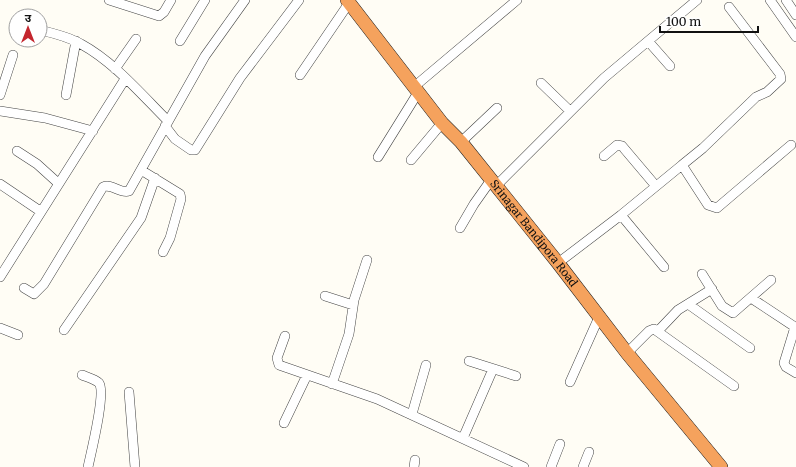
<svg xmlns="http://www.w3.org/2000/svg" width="796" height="467" font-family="Merriweather,'Noto Sans Devanagari',serif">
	<rect width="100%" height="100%" fill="#fffdf5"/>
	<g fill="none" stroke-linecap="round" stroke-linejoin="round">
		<!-- minor casing -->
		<g stroke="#444" stroke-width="10">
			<path id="minor" d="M109,0L159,16L164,12L171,0
				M770,0L796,37
				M786,0L796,15
				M40,30C53,33 69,37 81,44C114,62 141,94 168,121
				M180,41L205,0
				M648,41L697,0
				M115,69L136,39
				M300,75L349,3
				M541,83L570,111
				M415,86L517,0
				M0,95L13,55
				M66,95L76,41
				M0,111L45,118L93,131
				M165,126L175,139L191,150H195L240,78L299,0
				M461,142L497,108
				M17,151L37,164L58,183
				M604,156L617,145L622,146L655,185
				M378,157L419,91
				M411,160L442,123
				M682,165L703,148L756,97L767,92L781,79L780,74L729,7
				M141,170L180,194L181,199L170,238L163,252
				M0,184L40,211
				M496,186L604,78L648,41L670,66
				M621,215L664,267
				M460,228L474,204L491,180
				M558,263L621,215L682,165L708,205L717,208L791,145
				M702,274L722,306L733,313L771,280
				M0,277L125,79
				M24,288L34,294L44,284L103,187C112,183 120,194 129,191L205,56L245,0
				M325,296L353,305
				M751,298L795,327L784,363L786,367L796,373
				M688,304L750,348
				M0,328L18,335
				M64,330L141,218L155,178
				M658,331L678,310L712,289
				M285,336L277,358L279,365L377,399L524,467
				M627,353L649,331L654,329L734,386
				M469,361L516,376
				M82,375C87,377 95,379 99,383C106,393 91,453 88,467
				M570,382L599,317
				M332,384L349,334L354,300L367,260
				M129,392L135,467
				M412,414L426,365
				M284,423L307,375
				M463,438L493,369
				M414,467L415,460
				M551,467L560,444
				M583,467L589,452"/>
		</g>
		<!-- highway casing -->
		<g stroke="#222" stroke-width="14">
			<g id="highway">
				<path id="s1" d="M347,0L442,123L461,142L558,263L627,353L721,467"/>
			</g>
		</g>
		<!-- minor -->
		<use href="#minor" stroke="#fff" stroke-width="9"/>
		<!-- highway -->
		<use href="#highway" stroke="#f5a25d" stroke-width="13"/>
	</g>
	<g text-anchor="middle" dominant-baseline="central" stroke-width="4" stroke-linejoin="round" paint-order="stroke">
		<!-- street labels -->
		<g font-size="11" fill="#111" stroke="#fff">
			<text stroke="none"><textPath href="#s1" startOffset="299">Srinagar Bandipora Road</textPath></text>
		</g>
	</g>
	<!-- north arrow -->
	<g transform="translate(28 28)"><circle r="19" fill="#ffffff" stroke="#a0a0a0"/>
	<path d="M0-3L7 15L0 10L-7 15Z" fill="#c4262e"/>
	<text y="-6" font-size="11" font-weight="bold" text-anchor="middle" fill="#111111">उ</text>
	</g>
	<!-- scale -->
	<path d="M660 26v6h98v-6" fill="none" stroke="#111111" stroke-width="2"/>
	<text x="666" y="26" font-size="12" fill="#111111" stroke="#ffffff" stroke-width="3" paint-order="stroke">100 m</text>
</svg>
